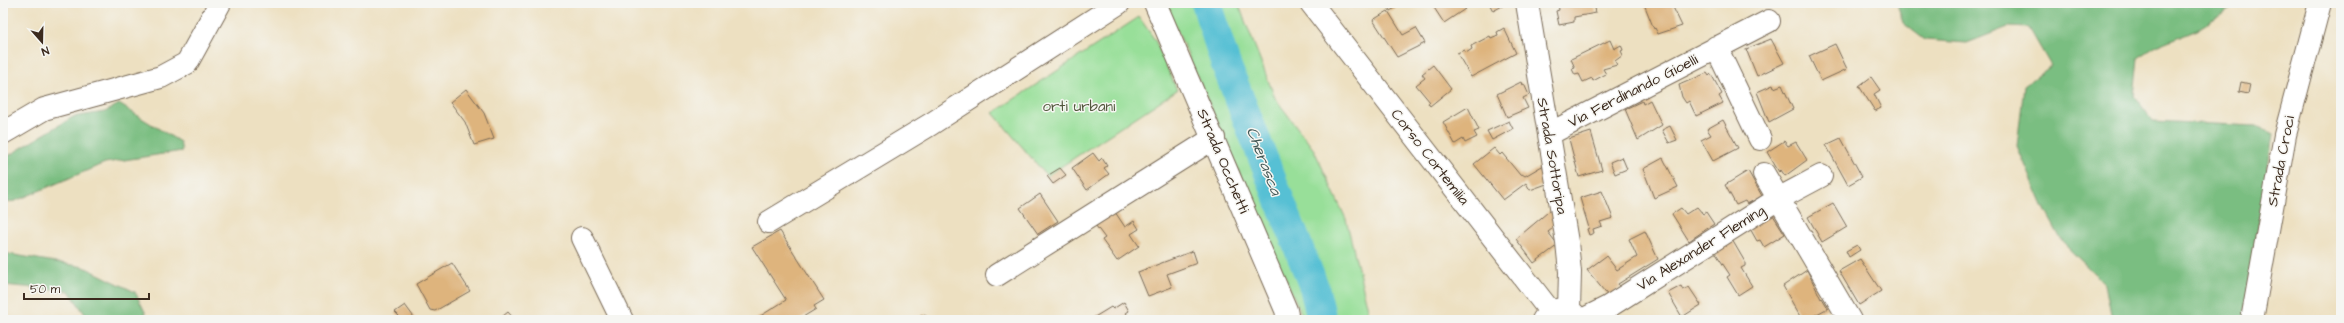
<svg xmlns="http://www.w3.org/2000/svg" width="2344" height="323" font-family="'Architects Daughter',sans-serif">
	<rect width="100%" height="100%" fill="#f6f6f2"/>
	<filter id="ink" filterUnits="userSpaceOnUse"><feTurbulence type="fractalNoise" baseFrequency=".025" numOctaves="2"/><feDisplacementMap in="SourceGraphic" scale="8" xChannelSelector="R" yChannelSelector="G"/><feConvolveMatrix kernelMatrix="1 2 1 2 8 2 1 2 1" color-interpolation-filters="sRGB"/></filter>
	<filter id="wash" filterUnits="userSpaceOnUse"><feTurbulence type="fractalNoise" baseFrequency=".012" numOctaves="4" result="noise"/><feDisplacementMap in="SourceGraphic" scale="16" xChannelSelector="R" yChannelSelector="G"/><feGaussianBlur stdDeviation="0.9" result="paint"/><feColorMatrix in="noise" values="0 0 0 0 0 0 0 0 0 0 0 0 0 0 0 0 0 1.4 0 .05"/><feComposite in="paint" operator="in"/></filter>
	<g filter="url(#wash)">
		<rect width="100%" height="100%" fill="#ede0c1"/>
		<!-- green -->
		<path fill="#98df99" stroke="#6a845c" d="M1165,3H1238L1275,98L1314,150L1346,219L1368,309V320H1304Z
			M1139,17L1155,40L1177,90L1047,176L993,113Z"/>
		<!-- forest -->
		<path fill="#7abe81" stroke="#5a7450" d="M1897,3H2240L2202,27L2158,45L2138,58L2134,96L2153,121L2256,126L2273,135L2243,320H2112L2105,284L2063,243L2044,208L2017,146L2024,86L2051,66L2029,28L2008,27L1967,43L1925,40L1903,23Z
			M119,104L180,142L182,151L105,163L15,201L3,203V159L73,117L105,112Z
			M3,253L84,267L135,292L149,320H89L69,291L3,285Z"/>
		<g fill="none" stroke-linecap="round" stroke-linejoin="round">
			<!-- river -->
			<path stroke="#57c0d4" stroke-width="30" d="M1206,3L1225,62L1314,287L1322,320"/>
		</g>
		<g id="blocks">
			<!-- building -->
			<path fill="#deb47d" d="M1386,3H1404L1390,11Z
				M1431,3H1461L1465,9L1444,23Z
				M1489,3H1508L1493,11Z
				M1558,3H1594L1596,13L1574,17V22L1559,25L1556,11L1559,10Z
				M1671,3L1682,26L1658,34L1655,28L1654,29L1644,4Z
				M1388,11L1403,35L1416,28L1425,43L1397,57L1373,20Z
				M1504,28L1516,53L1471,77L1457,53L1464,50L1466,53L1472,49L1471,46L1490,36L1491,38L1498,35L1497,32Z
				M1771,39L1784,63L1757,76L1746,49Z
				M1610,40L1614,49L1621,45L1623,50L1621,51L1623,55L1615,61L1617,65L1603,69L1606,74L1593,81L1592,78L1583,82L1579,74L1575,75L1572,69L1575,68L1571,59Z
				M1835,44L1847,69L1821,81L1809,56Z
				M1433,65L1451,89L1430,106L1428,103L1430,102L1416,85L1425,78L1422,74Z
				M1707,73L1709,76L1711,74L1722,94L1719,96L1723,103L1696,116L1689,101L1686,103L1682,97L1679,85Z
				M1871,77L1880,90L1874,94L1881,108L1875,111L1859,86Z
				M1521,82L1522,85L1524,84L1529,95L1523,98L1528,108L1507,117L1497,94Z
				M2241,82L2250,84L2248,94L2239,92Z
				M1773,85L1774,88L1782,85L1793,109L1769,122L1757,92Z
				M466,89L484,113L494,139L474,145L465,122L450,102Z
				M1650,100L1662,125L1638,140L1625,109L1642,101L1643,104Z
				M1468,107L1479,130L1474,132L1477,137L1465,143L1463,139L1455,144L1443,122Z
				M1723,120L1738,148L1713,161L1701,140L1711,135L1707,129Z
				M1509,121L1513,129L1492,140L1487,131Z
				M1670,126L1677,140L1669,143L1662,130Z
				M1591,132L1602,170L1579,177L1569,139Z
				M1841,138L1862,177L1848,185L1826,145Z
				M1784,141L1788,146L1796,142L1807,160L1785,176L1781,170L1779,172L1767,152Z
				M1494,148L1500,155L1502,153L1520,175L1522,174L1525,176L1549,162L1552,182L1530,190L1526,183L1503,200L1474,164Z
				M1093,153L1099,161L1102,158L1107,166L1104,168L1109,174L1087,190L1072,168Z
				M1622,157L1627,169L1615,174L1610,162Z
				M1663,158L1678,187L1654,198L1643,169Z
				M1060,168L1066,175L1053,184L1047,176Z
				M1748,171L1762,196L1747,204L1745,201L1736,205L1725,185Z
				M1602,191L1613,218L1600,222L1602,226L1593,229L1594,233L1589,235L1587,229L1589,228L1580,198Z
				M1040,194L1058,221L1038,234L1020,208Z
				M1833,203L1847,227L1822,242L1808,217Z
				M1554,207L1557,225L1548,232L1558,245L1534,263L1516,239Z
				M1697,207L1703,214L1706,212L1714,224L1689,241L1672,214L1681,208L1686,214Z
				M1113,209L1125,227L1134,221L1139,229L1131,234L1139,246L1117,261L1102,240L1105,238L1093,222Z
				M1771,212L1785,234L1764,247L1760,240L1757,241L1748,225Z
				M780,231L824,300L814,306L816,309L798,320H754L786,300L752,247Z
				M1645,231L1658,259L1618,284L1620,287L1609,297L1587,270L1606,256L1617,270L1637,257L1629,239Z
				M1731,238L1745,262V266L1741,268L1752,286L1738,295L1727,277L1730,275L1713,249Z
				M1857,245L1860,250L1849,257L1846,251Z
				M1193,251L1197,263L1167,274L1172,287L1148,296L1138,272Z
				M1860,259L1881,291L1859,305L1839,271Z
				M452,263L470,291L435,311L430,310L416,284Z
				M1807,270L1821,299L1822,298L1828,308L1806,320H1802L1783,286Z
				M1681,286L1683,290L1689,287L1701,305L1682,317L1668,293Z
				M1124,302L1129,311L1126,313L1131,320H1094L1093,318L1111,307L1113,309Z
				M405,305L416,320H394L399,316L395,312Z
				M508,312L515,320H498Z
				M925,314L928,320H918L917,318Z"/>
		</g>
	</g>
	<g filter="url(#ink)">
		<use href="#blocks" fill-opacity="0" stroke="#796a57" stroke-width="1"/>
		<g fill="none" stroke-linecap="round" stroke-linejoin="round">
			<!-- minor casing -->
			<g stroke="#796a57" stroke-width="24">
				<path id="minor" d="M1155,3L1286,310L1288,320
					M1527,3L1567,242L1570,272L1569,310
					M1716,47L1760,139
					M3,133L44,109L161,77L187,63L220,3
					M1549,134L1769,21
					M1764,174L1850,320
					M769,222L931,124L1119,3
					M582,238L622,320
					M997,275L1214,138
					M1582,320L1608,307L1778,199L1821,176
					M2252,320L2285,135L2320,3"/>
			</g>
			<!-- major casing -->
			<g stroke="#796a57" stroke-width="24">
				<path id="major" d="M1311,3L1550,311
					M1543,320L1550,311L1565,309L1574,314L1578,320"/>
			</g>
			<!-- minor -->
			<use href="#minor" stroke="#fff" stroke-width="22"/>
			<!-- major -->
			<use href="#major" stroke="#fff" stroke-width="22"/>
		</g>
	</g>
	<g text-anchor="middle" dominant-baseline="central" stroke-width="3" stroke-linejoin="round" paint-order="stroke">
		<!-- street labels -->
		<g font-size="15" fill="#3b2a1e" stroke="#f6f6f2">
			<text transform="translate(1633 91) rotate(-27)">Via Ferdinando Gioelli</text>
			<text transform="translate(1552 156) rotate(80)">Strada Sottoripa</text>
			<text transform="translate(1430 157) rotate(52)">Corso Cortemilia</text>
			<text transform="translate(1223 161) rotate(67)">Strada Occhetti</text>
			<text transform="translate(2281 161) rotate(-79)">Strada Croci</text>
			<text transform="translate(1701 248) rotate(-32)">Via Alexander Fleming</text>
		</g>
		<!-- park labels -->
		<g font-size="15" fill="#52573d" stroke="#f6f6f2">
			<text x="1079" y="106">orti urbani</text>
		</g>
		<!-- water labels -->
		<g font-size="16" font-style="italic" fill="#435755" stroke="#f6f6f2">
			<text transform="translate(1264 161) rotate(69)">Cherasca</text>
		</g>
	</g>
	<!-- margin -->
	<rect width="2344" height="323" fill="none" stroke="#f6f6f2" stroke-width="16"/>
	<!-- north arrow -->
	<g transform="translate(42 42) rotate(160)" stroke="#f6f6f2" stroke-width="3" paint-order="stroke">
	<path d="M0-3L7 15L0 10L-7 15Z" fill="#3b2a1e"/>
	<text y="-6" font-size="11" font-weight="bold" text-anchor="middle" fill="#3b2a1e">N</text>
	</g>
	<!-- scale -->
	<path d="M24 293v6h125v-6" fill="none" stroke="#3b2a1e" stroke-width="2"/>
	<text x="30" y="293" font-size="12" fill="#3b2a1e" stroke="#f6f6f2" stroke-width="3" paint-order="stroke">50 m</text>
</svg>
